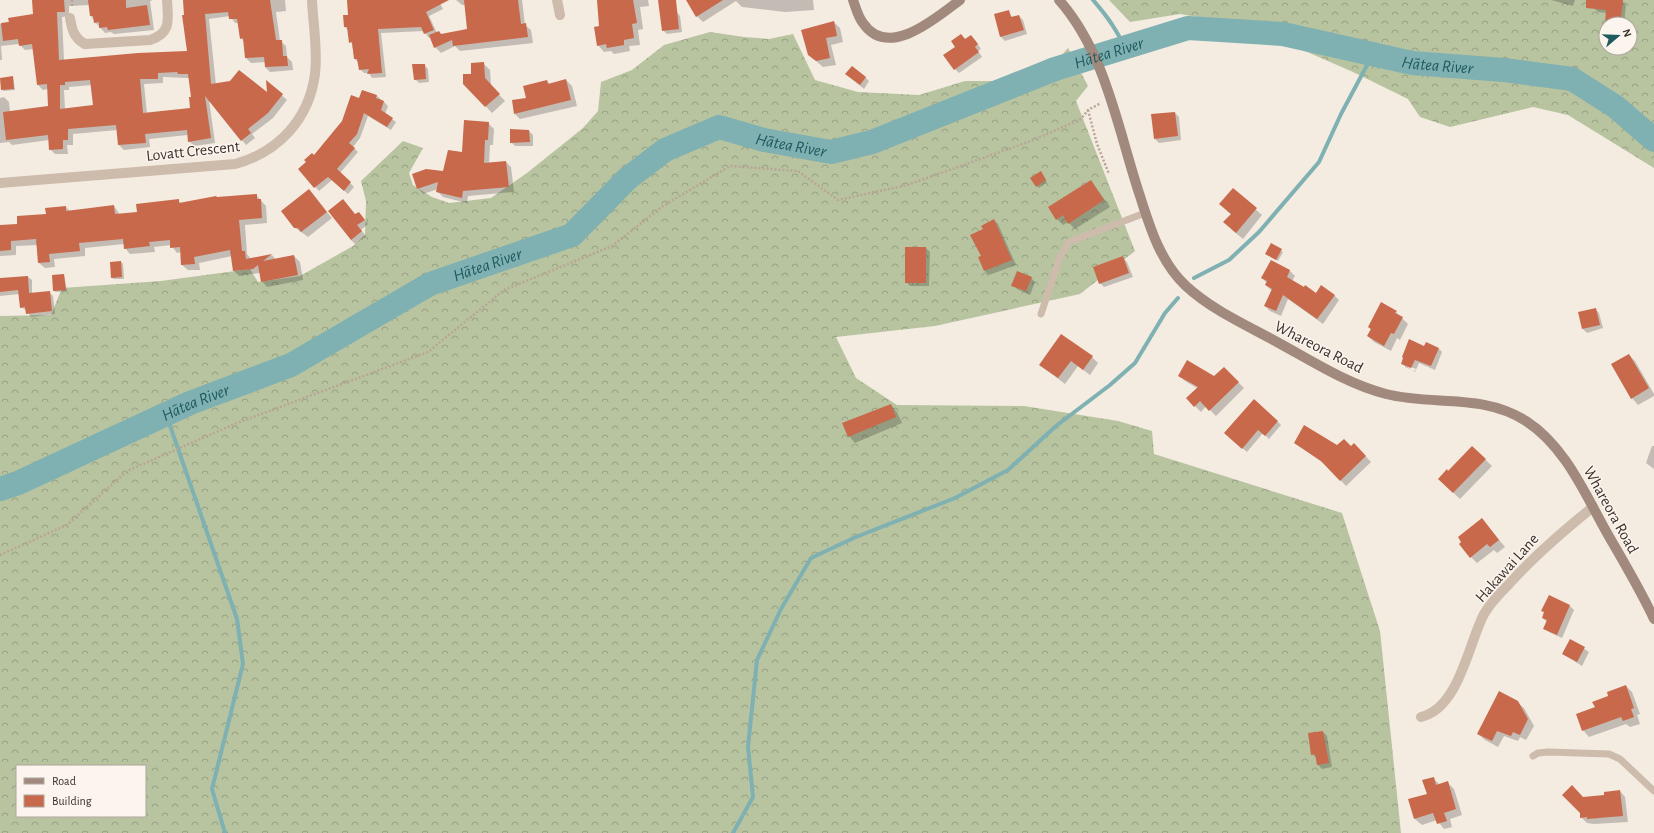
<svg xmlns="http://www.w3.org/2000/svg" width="1654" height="833" font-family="'Alegreya Sans',sans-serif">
	<defs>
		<pattern id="forest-crowns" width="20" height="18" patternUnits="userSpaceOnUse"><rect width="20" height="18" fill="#b8c4a0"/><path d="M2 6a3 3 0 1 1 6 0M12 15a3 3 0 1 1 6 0" fill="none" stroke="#97a083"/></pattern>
	</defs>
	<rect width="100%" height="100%" fill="#f4ebe1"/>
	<!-- forest -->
	<path fill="url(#forest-crowns)" fill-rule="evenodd" d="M1109,0H1654V168L1568,115L1533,107L1450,127L1420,117L1408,99L1353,72L1248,26L1180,14L1130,22ZM1606,24H1630V48H1606Z
		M710,32L744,37L769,39L793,34L815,80L858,92L919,95L965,81H995L1061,56L1068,48L1088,86L1076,101L1135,251L1080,294L935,326L836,337L856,378L897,405L1024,406L1118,421L1152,431L1154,454L1342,513L1380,631L1401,833H0V316L51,315L62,288L161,281L250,269L258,282L300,276L353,246L365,235L366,201L361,181L403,141L423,148L409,173L413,185L432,197L449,203L491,198L527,173L583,128L598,111L601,82L632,70L664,45ZM17,766H145V816H17Z"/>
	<!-- shadow -->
	<path fill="#0003" fill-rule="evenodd" d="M33,0H153L150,1L154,30L114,34L111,32L105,33L95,22L91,16L90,5L69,6V16L62,17L64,60L188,52L184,0H285L286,11L276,12L280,41L286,46L287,57L292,62L293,70L270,72L265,67V62L251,63L246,58L244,42L241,38L238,23H235L230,16L209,19L216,85L268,95L267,82L287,100L273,118L252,134L255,138L246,145L209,100L215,143L194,146L189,141L188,135L149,139L150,147L124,150L119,145L117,130L73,134V145H67L68,154H55L50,149L49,140L12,145L9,142L0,143V98L4,97L9,102L10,112L49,107L48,89L43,90L38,85L34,49L25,50L19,44L1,46L2,60H0V24L34,15ZM163,77L189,78L192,97L191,109L147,114L144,84L163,83ZM92,85L94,106L65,110L64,90H69V87Z
		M348,0H438L443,9L429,16L437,33L442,35L468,30L465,5H462L456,0H522L525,25L531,30L533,43L460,51L455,46L441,53L435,47L431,37L429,38L424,31L381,33L386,77L372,78L369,73H364L360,69L359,63L355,59L349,31L345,27L349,16Z
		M598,0H648L649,6L640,7L643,29L638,30L640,45L629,46L630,51L614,54L611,51L604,52L598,45L600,26Z
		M692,0H813L814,10L785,12L742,7L736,1L703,22L697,16Z
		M1551,0H1575L1573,6Z
		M1594,0L1622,1L1626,5L1624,24H1607V13L1598,12L1594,8Z
		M676,11L680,16L682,32L667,34L663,30Z
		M1008,11L1013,18L1019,16L1023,20L1027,34L1005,41L1001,37L996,15Z
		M834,22L840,28L843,42L831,45L836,65L823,67L809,55Z
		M961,35L966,40H975L981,49L978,51L982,57L959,73L955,69L956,47Z
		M483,63L490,70L491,86L505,101L492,113L464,83Z
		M424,65L428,69L429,82L419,83L415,79Z
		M846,74L865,77L869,81L864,89Z
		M13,77L15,90L4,91L2,90Z
		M566,80L572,86L577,106L520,119L515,114L547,81L550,84Z
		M362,91L377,96L384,102L388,106L385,114L396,122L391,130L368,116L360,138L353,147L358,152L340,173L354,187L348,194L332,180L319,191L299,169L314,156L343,122L359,99Z
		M1175,113L1179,117L1181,140L1159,143L1155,139Z
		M488,123L494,129L493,145H490L489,163L506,162L511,167L514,192L468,196L467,203L443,197L437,191L438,189L423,194L418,188L444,172L463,153Z
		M529,131L533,135V146H515L511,142Z
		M1042,174L1047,182L1039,188L1037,186Z
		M1091,181L1110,207L1075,229L1068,222L1063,225L1057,219Z
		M1233,190L1262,215L1243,239L1231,229V214L1227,211Z
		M309,191L332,218L308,237L294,227Z
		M256,195L266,206L267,223L245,225L247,254L251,259L272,255L276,260L294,256L300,262L303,280L267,287L262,281L260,273L239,276L234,271L232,256L199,263L200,270H188L182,265L181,252L177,253L171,245L154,247L155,252L130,254L125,248L124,244L85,248V256L54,259L55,267L45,268L39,263L38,245L16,246V255L0,256V226L18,225L66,207L70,211L114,206L120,215L138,213L178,200L181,203Z
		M356,215L362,217L368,224L361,230L366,236L355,244L351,240Z
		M994,220L998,224L1016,265L989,275L985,271L982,256L984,229Z
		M1272,245L1283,252L1278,261L1267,254Z
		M926,248L930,252L929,286H910L906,282Z
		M1123,258L1127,262L1133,277L1104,287L1100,283Z
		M1271,261L1290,271L1295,276L1292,281L1316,294L1334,295L1339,300L1323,324L1288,299L1281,316L1270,311L1265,306L1272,291L1266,285L1267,283L1262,278Z
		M121,262L123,264L124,279H114L112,278Z
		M64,275L67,291L56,292L54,291Z
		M28,277L32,280V294L49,292L53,296L55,314L31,317L27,311L21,307L19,294L0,296V280Z
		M1031,278L1035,282L1030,295L1017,289L1013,285Z
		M1595,309L1599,313L1603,328L1587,333L1583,329Z
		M1396,312L1408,324L1400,340L1397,338L1391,351L1374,342L1368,336L1371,330L1369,327Z
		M1425,347L1438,348L1442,352L1435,370L1419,363L1415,372L1402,363ZM1405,365L1416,369L1415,371L1405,367Z
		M1629,355L1635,361L1654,394V396L1638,405L1632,398L1612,365Z
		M1092,357L1098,363L1090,375L1078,366L1065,384L1040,365Z
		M1224,368L1244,388L1216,416L1206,406L1201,412L1187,398L1197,388L1185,381L1179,376L1214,377Z
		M891,405L897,412L902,423L855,443L849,436Z
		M1277,421L1281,425L1269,439L1263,433L1247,452L1229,437Z
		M1295,443L1351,447L1354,444L1371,462L1346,486L1326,465Z
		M1652,446H1654V469L1646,463Z
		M1472,447L1492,466L1460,499L1439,479L1448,472Z
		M1482,519L1505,547L1497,553L1494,550L1477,563L1471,557Z
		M1549,596L1570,606L1574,610L1562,638L1549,632L1545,628L1547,622L1543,618L1545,613L1543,611Z
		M1571,640L1589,652L1582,666L1563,654Z
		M1626,686L1632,692L1640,714L1637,715L1640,724L1630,727L1626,724L1589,737L1583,730L1596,708Z
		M1517,702L1524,708L1534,726L1526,740L1520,737L1518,741L1504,736L1498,747L1485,740L1478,734Z
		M1323,732L1327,736L1332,767L1322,769L1318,765L1317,758L1312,754Z
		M1433,778L1440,785L1447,782L1454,789L1462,815L1450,819L1452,827L1444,829L1437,820L1422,825L1415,819L1428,795Z
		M1620,791L1625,797L1628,822L1594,824L1587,823L1581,817L1583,798L1606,796Z"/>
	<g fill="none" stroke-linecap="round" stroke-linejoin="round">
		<!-- stream -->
		<path stroke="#7fb0b2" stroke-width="4" d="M1093,0C1106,15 1117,29 1124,47
			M1194,278L1229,260L1259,232L1319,162L1341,114L1373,54
			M166,414L237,619L243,664L212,789L225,833
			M733,833L753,797L748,747L757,660L781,609L811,558L856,537L955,498L1008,470L1056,426L1110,385L1135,363L1165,313L1178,298"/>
		<!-- river -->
		<path stroke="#7fb0b2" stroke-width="24" id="s1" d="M0,489L18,483L190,403L291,365L430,284L572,235L627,179L665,150L719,127L764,140L831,152L872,142L1055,69L1188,28L1283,34L1412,63L1504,70L1572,79L1616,107L1654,140"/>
	</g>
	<!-- building -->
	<path fill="#c8694b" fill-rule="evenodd" d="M32,0H64L65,12H57L59,60L138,53L187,51L182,15H184L183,0H270L276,40H282L283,56H287L288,66L265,67L264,57L245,58L243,38L240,39L237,19H229L228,12L205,14L211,84L230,81L239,70L267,92L266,80L283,94L268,113L248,129L251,133L241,141L205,96L211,138L188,142L187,130L145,134L146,143L118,145L116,125L68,129V140H63V149L49,150L48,135L6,140L3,112L48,106L47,84L37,85L32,44L19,46L18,39L3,41L1,23L9,22L8,18L33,14ZM177,72L178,74H188L191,97H189L190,108L143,113L140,79H158V73ZM90,80L93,105L60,109V85H65V82Z
		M88,0H126V8L147,5L150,25L108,30L107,27L99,28V22L94,23L93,16H90Z
		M347,0H449L426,12L434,30L424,34L421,27L378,29L382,73L367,74L369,69L359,70L357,59H354L352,42L349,43L347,27H344L343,15H348Z
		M464,0H518L521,24L526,23L528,37L453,46L452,40L434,48L429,35L439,31L441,34L467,29Z
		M597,0H633L637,23L632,24L634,38L624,40V45L607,48L606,44L597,46L594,27L599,26Z
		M658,0H676L679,29L662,31Z
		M686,0H723L696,17Z
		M1586,0H1623L1620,24L1605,23L1606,10L1586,8Z
		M1009,10L1011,17L1019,15L1024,30L1000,37L994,14Z
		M834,21L837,36L826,38L830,58L816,61L808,55L801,30Z
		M961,34L965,39L971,35L978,44L975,47L979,52L954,70L943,55L955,47L951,41Z
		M484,62L485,78L500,94L485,107L463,84V74H471V63Z
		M412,64H425L426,79L414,80Z
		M852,66L866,77L860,85L845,74Z
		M13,76L14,89L1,90L0,78Z
		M566,79L571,100L514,114L512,100L526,98L523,86L547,80L548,84Z
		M362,90L377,95L376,98L384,101L381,110L393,118L387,127L364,113L357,134L349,143L355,148L337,169L351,182L344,191L328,177L314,188L298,169L306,162L304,160L312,153L314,155L342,121L351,95L359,98Z
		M1175,112L1178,136L1154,139L1151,114Z
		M464,120L489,122L488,140H485L484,163L506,161L509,187L463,191L462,198L436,192L438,182L417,189L412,174L426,169L443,171L448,150L462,152Z
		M510,129L529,130L530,142L510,143Z
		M1041,171L1046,180L1036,187L1030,178Z
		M1091,180L1104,200L1068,224L1063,215L1056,220L1048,207Z
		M1233,188L1257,208L1236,233L1223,222L1231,214L1219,204Z
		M309,189L327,212L301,232L298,228H294L281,211Z
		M257,194V199H261L262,218L239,220L242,251H245L246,259L272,254L263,261L294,255L298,275L261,282L258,265L253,269L233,271L230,250L194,257L195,264L181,265L180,247L170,248V240L149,242L150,246L124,249L123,239L79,243L80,251L49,254L50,262L38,263L36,239L11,241V250L0,251V225L17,224V216L46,214L45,208L66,206V211L114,205L115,214L137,212L136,204L179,199V203L216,196L217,197Z
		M343,199L355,214L359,212L365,220L357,225L362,231L351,240L328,211Z
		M994,219L1012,260L984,271L978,257L981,256L970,235L983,229L981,226Z
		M1271,243L1282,249L1276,260L1265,254Z
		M905,247H926V283H905Z
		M1123,256L1129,273L1099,284L1093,267Z
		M1271,260L1290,270L1287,277L1304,287L1305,285L1316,293L1321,285L1335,295L1317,319L1283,295L1276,311L1264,306L1272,289L1265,285L1267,281L1261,278Z
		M121,261L122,277L111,278L110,262Z
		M1017,271L1032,277L1026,291L1011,286Z
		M64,274L66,290L53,291L52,275Z
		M28,276L29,293L50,291L52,311L26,314L25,307L20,308L18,290L0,292V278Z
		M1381,302L1397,311L1395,313L1403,317L1394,334L1391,333L1384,346L1367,336L1371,329L1368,327Z
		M1596,308L1600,325L1582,329L1578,312Z
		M1061,334L1093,356L1083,370L1071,361L1058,378L1039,365Z
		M1409,339L1424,346L1426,342L1439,348L1431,366L1415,360L1411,368L1401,364L1403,358L1402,357Z
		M1629,354L1649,388L1631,399L1611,364Z
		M1187,360L1214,376L1224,367L1239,382L1209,411L1200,401L1194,407L1186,398L1198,387L1178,376Z
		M1254,399L1278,421L1265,436L1258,430L1242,449L1224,433Z
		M891,404L896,417L848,437L842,423Z
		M1304,425L1337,445L1344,439L1351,446L1354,443L1366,456L1340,481L1321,461L1294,443Z
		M1472,446L1486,459L1453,493L1438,479L1447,469L1448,471Z
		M1482,518L1499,540L1490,547L1487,544L1470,558L1459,544L1461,542L1458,537Z
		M1549,595L1570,605L1557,635L1543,629L1547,620L1542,618L1544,612L1541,611Z
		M1570,639L1585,647L1577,662L1562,654Z
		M1626,685L1634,708L1631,709L1634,717L1623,721L1621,717L1582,731L1576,714L1595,707L1592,702L1608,696L1607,692Z
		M1499,691L1518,701L1528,719L1520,735L1513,732L1511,736L1497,731L1492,741L1477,734Z
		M1323,731L1329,763L1317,765L1315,754L1311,755L1308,733Z
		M1434,777L1436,785L1448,781L1456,809L1444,813L1447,821L1437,824L1433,813L1414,819L1408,799L1427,794L1422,780Z
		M1572,785L1583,797L1604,795V792L1620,790L1623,816L1587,819V817L1580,818V813L1562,795Z"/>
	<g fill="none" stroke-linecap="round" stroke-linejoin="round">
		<!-- path -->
		<path stroke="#b9a596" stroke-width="2.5" stroke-dasharray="2 2" stroke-linecap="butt" d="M72,0V7
			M1088,110L1097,144L1109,174
			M0,555L67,525L127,471L237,423L428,352L504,290L612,246L663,206L730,166L798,171L838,200L907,185L1031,141L1081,119L1088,110L1101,103"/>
		<!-- lane -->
		<path stroke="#cdbbac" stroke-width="7" d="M1041,314L1060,257L1069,242L1145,213
			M1533,756L1538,753L1548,752L1609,754L1620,759L1654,791"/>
		<!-- street -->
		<path stroke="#cdbbac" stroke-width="10" d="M557,0L560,15
			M70,18C72,30 74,38 85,44L150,40C172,33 168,19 167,0
			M0,183L235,164C279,152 309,119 315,74C318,50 313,24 312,0
			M1421,717C1459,708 1468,645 1484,614C1491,602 1500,593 1509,584C1535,555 1563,531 1593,507"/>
		<!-- secondary -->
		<path stroke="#a18a7d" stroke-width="10" d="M853,0C856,8 858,17 863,23C888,60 936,18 960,0
			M1059,0C1106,53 1118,130 1140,196C1150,228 1161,263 1186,286C1212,310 1246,325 1277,342C1312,361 1347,384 1386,394C1433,406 1483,393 1526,421C1565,446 1585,494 1607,533C1623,561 1640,589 1654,619"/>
	</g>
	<g text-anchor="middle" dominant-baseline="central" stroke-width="3" stroke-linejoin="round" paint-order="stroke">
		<!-- street labels -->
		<g font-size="16" fill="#3b302b" stroke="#fbf5ee">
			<text transform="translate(193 151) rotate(-6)">Lovatt Crescent</text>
			<text transform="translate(1319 347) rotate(27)">Whareora Road</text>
			<text transform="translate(1611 510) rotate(61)">Whareora Road</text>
			<text transform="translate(1507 568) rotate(-48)">Hakawai Lane</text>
		</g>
		<!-- water labels -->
		<g font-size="17" font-style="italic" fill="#1f5a5e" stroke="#fbf5ee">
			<text stroke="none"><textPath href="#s1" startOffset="1223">Hātea River</textPath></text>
			<text stroke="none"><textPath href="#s1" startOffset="1559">Hātea River</textPath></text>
			<text stroke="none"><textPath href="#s1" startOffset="887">Hātea River</textPath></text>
			<text stroke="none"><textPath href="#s1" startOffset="538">Hātea River</textPath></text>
			<text stroke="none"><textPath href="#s1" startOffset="214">Hātea River</textPath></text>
		</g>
	</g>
	<!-- legend -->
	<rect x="16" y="765" width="130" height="52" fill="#fbf5ee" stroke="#aea6a0"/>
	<rect x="24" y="778" width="20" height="6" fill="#a18a7d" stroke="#aea6a0"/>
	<text x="52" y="785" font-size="12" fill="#3b302b">Road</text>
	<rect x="24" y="795" width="20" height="12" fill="#c8694b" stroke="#aea6a0"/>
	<text x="52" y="805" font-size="12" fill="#3b302b">Building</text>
	<!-- north arrow -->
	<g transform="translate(1618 36) rotate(71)"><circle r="19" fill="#fbf5ee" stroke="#aea6a0"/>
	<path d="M0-3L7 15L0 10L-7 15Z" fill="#1f5a5e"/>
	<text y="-6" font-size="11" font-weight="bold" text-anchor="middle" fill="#3b302b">N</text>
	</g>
</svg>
